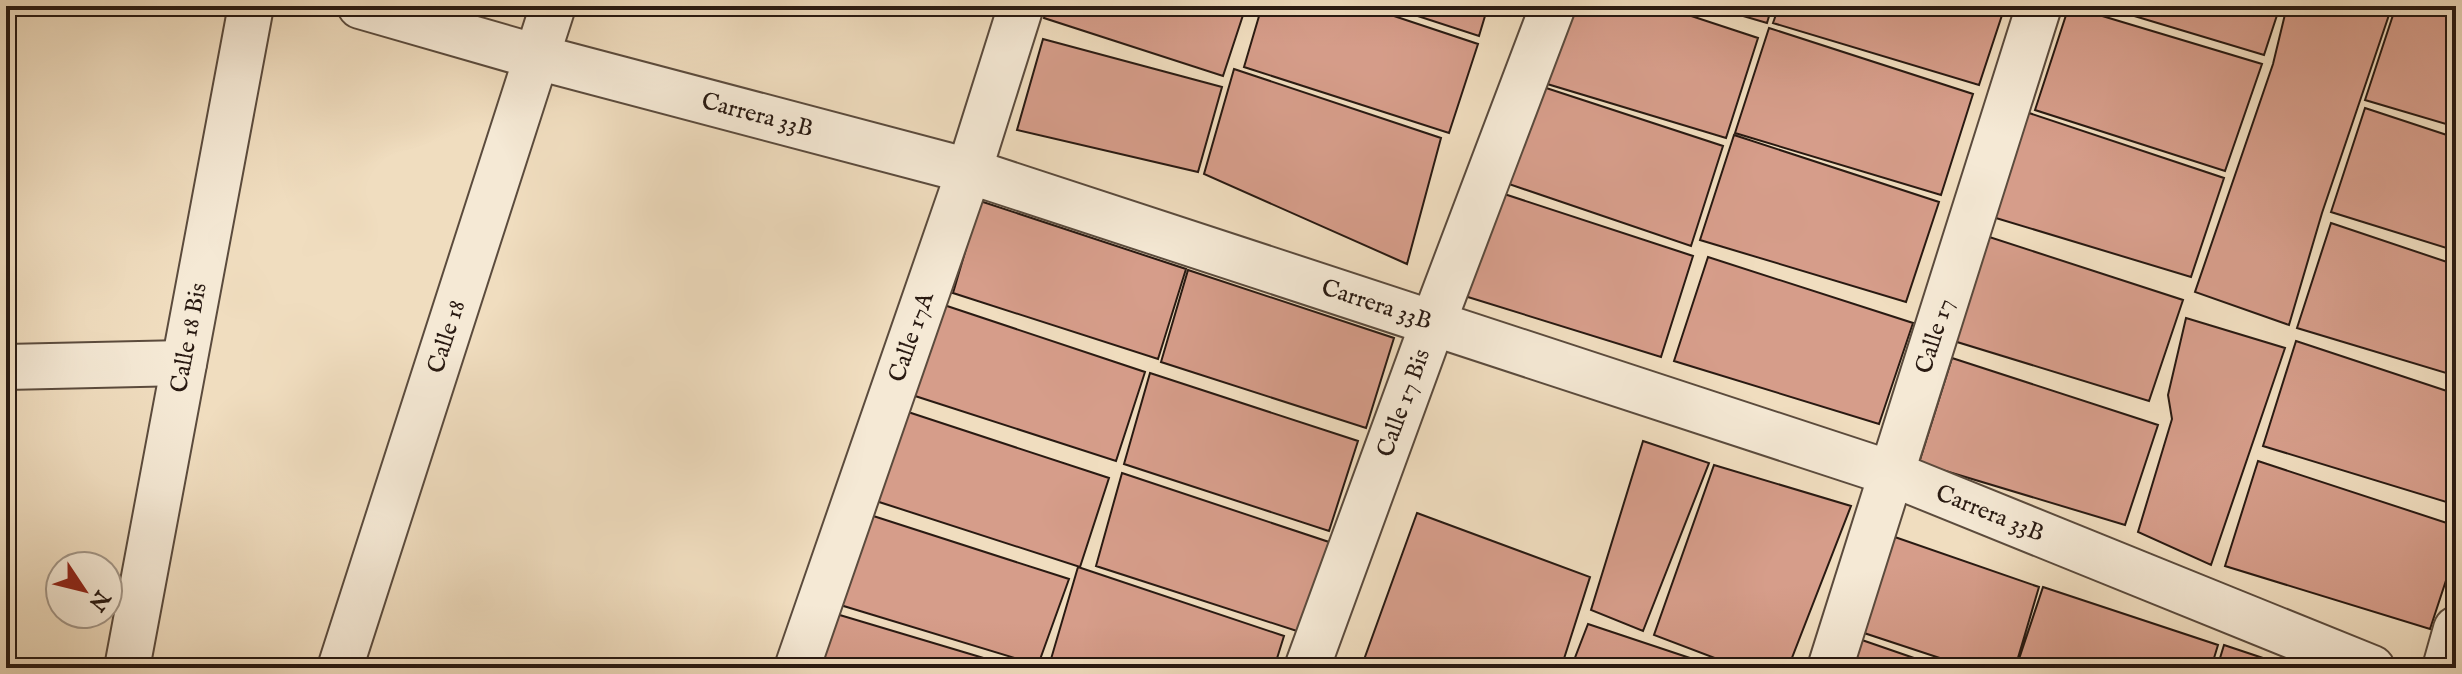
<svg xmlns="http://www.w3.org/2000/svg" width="2462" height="674" font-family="'IM FELL English',serif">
	<rect width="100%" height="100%" fill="#f0ddbf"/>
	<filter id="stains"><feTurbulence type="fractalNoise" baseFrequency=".0025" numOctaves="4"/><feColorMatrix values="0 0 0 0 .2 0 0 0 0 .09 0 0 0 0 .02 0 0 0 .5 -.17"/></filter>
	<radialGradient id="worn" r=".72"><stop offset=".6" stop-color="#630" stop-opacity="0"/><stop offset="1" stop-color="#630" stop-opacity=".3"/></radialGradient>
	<!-- building -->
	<path fill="#d69d8a" stroke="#291a12" stroke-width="2" d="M1048,6H1246L1223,76L1044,18Z
		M1262,6H1364L1478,44L1449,133L1244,67Z
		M1387,6H1488L1479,36Z
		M1560,6H1661L1758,38L1726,138L1534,80Z
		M1709,6H1772L1767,23Z
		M1779,6H2005L1979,85L1773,23Z
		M2069,6L2262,64L2225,171L2035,110Z
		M2101,6H2280L2264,55Z
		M2287,6H2392L2322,213L2289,325L2195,292L2273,64Z
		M2396,6H2434L2456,13V127L2365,100Z
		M1769,28L1973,94L1941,195L1735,133Z
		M1043,39L1222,87L1198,172L1017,130Z
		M1234,69L1441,138L1407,264L1204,174Z
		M1534,84L1723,146L1691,246L1500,181Z
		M2365,108L2456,138V251L2331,212Z
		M2020,110L2224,178L2191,277L1986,215Z
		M1734,135L1939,202L1906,302L1700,240Z
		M1489,189L1693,256L1661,357L1455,293Z
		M980,201L1186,269L1158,359L953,293Z
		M2331,223L2456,265V376L2297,328Z
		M1977,233L2183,300L2149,401L1944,338Z
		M1708,257L1913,323L1879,424L1674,361Z
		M1188,270L1394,338L1366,428L1161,362Z
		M938,303L1145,372L1116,461L912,395Z
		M2186,318L2285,348L2211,565L2138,532L2172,419L2168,395Z
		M2296,341L2456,394V505L2263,446Z
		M1952,358L2158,425L2125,525L1919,463Z
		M1150,373L1358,441L1329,531L1124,464Z
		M902,410L1109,478L1080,567L876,501Z
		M1643,441L1709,463L1643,631L1591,610Z
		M2258,461L2456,526V550L2430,629L2225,566Z
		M1714,465L1851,506L1788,668H1741L1654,635Z
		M1122,473L1329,542L1300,632L1096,566Z
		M864,513L1069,579L1038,665L837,604Z
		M1417,513L1590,577L1561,668H1361Z
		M1889,535L2039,587L2015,668H1970L1858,631Z
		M1078,567L1284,636L1274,668H1077L1051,659Z
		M2043,587L2218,645L2211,668H2016Z
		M833,613L1017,668H818Z
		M1588,624L1720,668H1571Z
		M1859,639L1943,668H1849Z
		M2224,645L2293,668H2217Z"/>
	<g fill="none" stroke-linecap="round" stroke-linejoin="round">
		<!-- minor casing -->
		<g stroke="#5b4b3d" stroke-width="48">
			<g id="minor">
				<path id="s1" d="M360,6L537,57L969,171L1890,473L2372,668"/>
				<path d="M6,367L184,363"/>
				<path id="s2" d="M127,668L251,6"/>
				<path id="s3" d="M340,668L553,6"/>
				<path id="s4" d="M797,668L969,171L1021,6"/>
				<path id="s5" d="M1307,668L1433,323L1553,6"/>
				<path id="s6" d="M1830,668L2039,6"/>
				<path d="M2445,668L2456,629"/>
			</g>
		</g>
		<!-- minor -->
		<use href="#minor" stroke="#f5e9d5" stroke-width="44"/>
	</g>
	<g text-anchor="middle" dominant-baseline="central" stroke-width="7" stroke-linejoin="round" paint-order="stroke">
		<!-- street labels -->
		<g font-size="24" fill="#291a12" stroke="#f5e9d5">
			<text stroke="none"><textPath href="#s1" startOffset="412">Carrera 33B</textPath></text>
			<text stroke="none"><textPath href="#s1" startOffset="1060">Carrera 33B</textPath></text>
			<text stroke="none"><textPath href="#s2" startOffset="336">Calle 18 Bis</textPath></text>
			<text stroke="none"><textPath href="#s3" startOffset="348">Calle 18</textPath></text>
			<text stroke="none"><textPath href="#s6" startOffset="348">Calle 17</textPath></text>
			<text stroke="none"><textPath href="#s4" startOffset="350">Calle 17A</textPath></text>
			<text stroke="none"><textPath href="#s5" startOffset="282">Calle 17 Bis</textPath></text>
			<text stroke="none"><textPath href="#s1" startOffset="1708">Carrera 33B</textPath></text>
		</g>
	</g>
	<!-- margin -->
	<rect width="2462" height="674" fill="none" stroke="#f0ddbf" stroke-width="32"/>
	<rect x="8" y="8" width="2446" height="658" fill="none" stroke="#291a12" stroke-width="4"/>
	<rect x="16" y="16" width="2430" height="642" fill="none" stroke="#291a12" stroke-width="2"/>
	<!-- north arrow -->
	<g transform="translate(84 590) rotate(125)"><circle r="38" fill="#f5e9d5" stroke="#a39687" stroke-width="2"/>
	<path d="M0-6L14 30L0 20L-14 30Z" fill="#8f2418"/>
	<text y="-12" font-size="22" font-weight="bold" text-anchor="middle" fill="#291a12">N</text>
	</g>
	<rect width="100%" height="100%" filter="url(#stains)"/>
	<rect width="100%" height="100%" fill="url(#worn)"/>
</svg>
